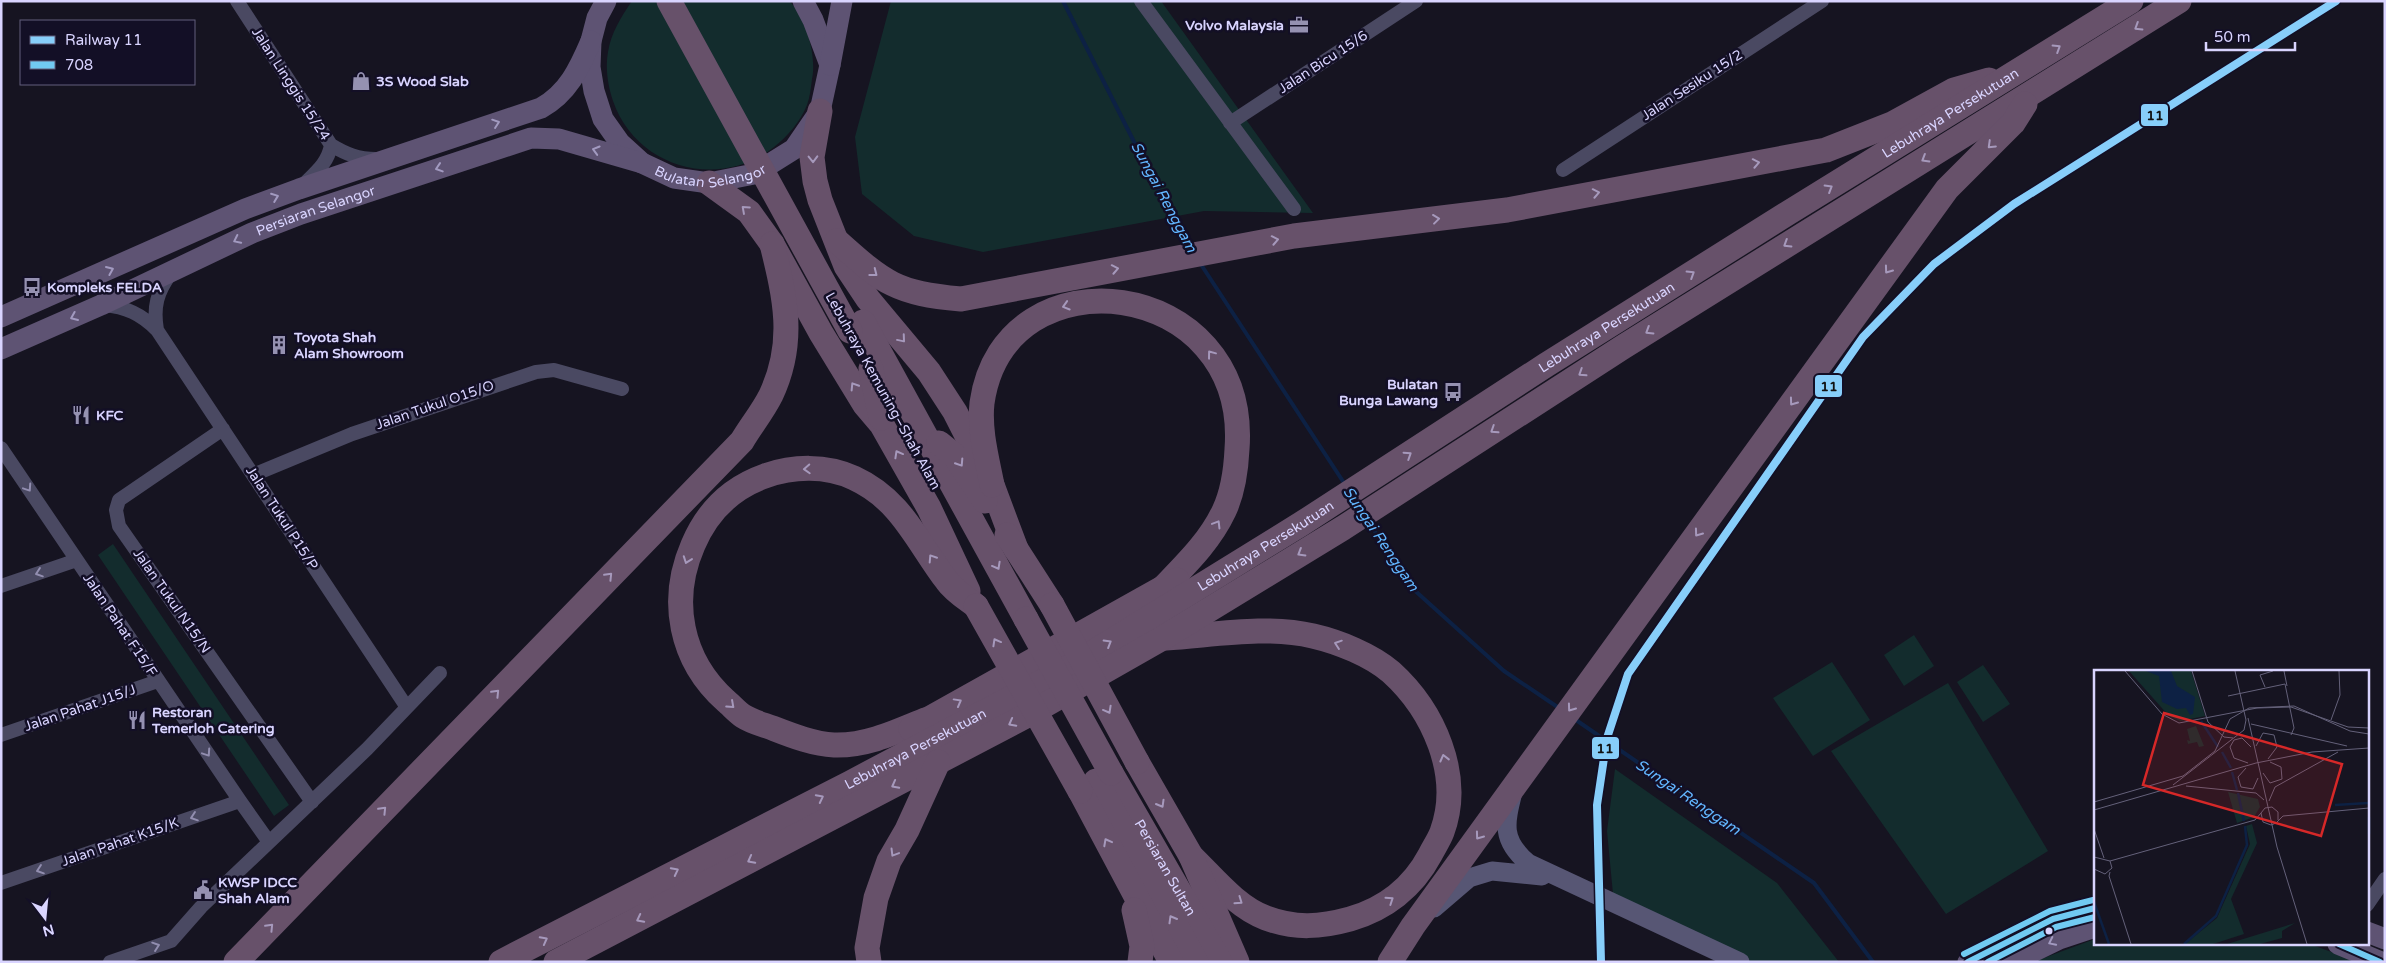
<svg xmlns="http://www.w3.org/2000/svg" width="2386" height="963" font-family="'Varela Round',sans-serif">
	<rect width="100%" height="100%" fill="#161421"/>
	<!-- green -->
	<path fill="#132c2d" d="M632,1H789C806,16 817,57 812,79C811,87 810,97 807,105C800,122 788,136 774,147C719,191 636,168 613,101C608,86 605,68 608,52C611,33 621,17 632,1Z
		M891,1H1161L1313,213L1204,211L983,252L914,236L862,194L855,137Z
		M113,544L289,805L274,816L98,555Z
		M1914,635L1934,666L1904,686L1884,655Z
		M1832,662L1870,720L1813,756L1773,698Z
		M1983,665L2010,704L1983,722L1957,682Z
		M1948,683L2048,851L1946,914L1831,751Z
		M1615,769L1777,883L1839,962H1752L1613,894L1607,831Z
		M2095,939V944H2310L2358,962H2033Z"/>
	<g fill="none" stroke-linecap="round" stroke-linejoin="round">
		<!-- stream -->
		<path stroke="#0d2144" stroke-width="4" d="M1063,1L1177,227L1190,247
			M1200,263L1346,486
			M1368,521L1412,588L1504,671L1559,708
			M1573,718L1814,883L1873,962"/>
		<!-- street -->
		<path stroke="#4a4962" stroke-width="14" d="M237,1L331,145C328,163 316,172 303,185
			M1141,1L1294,209
			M1230,123L1416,1
			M331,145C346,154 358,159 376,159
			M1563,170L1822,1
			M104,305C126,307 141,314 157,330L406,706
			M157,330C153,307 157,292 171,273
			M223,429L119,500L116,510L119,526L312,802
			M1,448L240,801L269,842
			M253,475L352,434L536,372L554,370L622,389
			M1,586L77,560
			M1,735L158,681
			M1,883L240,801
			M2367,905L2385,879
			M110,962L171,941L201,907L367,749L440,673"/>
		<!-- secondary -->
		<path stroke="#575674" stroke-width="19" d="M1513,792C1505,824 1501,840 1528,863L1740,962
			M1434,908L1469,878L1492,871L1542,876"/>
		<!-- primary -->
		<g stroke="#5e5373" stroke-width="21">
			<path id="s1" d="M606,1L597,18L591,41L590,67L594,91L603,119L620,143L642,163L674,178L709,183L754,174L794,149L820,111L830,65L813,20L803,1"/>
			<path d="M830,65L842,1"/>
			<path d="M1,317L245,209L299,189L541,108C568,93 579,69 591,41"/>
			<path id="s2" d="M1,349L101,305L252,233L301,214L531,138L559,139L642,163"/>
			<path d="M2367,932L2385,939"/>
			<path d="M2338,944L2381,962"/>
			<path d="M1968,962L2053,919L2095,908"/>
			<path d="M2012,962L2059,939L2095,927"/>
		</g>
		<!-- highway -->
		<g stroke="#67516a" stroke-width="25">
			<path d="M820,111L812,157L815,181L820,200L846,266L868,299L929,372L955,412L992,485L1016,549"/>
			<path d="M709,183L749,212L772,244L821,333L865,405L882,425L929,508L968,591"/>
			<path d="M837,241C885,284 896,293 961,299L1294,236L1507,210L1826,150L1892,124L1954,90L1989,80"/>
			<path d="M863,322L1026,619"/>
			<path d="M871,369L881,418"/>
			<path d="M939,443L955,456L985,501"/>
			<path d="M992,485C987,459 979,431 982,403C1004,247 1250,276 1237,449C1236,470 1233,492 1224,511C1210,541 1186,564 1163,588"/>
			<path d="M1007,535L1052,605"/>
			<path d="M1166,638C1214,635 1266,625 1313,636C1339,642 1371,655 1391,672C1433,710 1463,775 1442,832C1439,840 1434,847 1430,855C1413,887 1385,909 1350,919C1321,927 1295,929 1266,918C1236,907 1213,877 1191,856"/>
			<path d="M925,720C896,732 866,746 834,745C814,744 793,736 775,729C765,725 752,722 743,716C737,712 731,705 726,701C680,660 669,600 693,545C707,512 731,488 765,476C793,466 826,465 854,478C902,500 917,542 947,581C954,591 967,599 976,606"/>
			<path d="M911,729L1177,580"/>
			<path d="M1137,762L1191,856L1237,962"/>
			<path id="s3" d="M1111,773L1220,962"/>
			<path d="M1096,781L1196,962"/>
			<path d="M1080,791L1171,962"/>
			<path d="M1134,910L1142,946L1140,962"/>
			<path d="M236,962L742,441C751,426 763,411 771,395C796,342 785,297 772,244"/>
			<path id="s4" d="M501,962L850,783L1068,668L1301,524L1546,365L1788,213L2131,1"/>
			<path d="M556,962L1024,717L1161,639L1343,528L1623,347L2179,1"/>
			<path d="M869,962L867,948L876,898L889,861L907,830L938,762"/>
			<path d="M1390,962L1413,926L1947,189L2013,123L2025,104"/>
		</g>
		<!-- highway-bridge -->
		<path stroke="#67516a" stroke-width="25" d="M669,1L850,331
			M1052,605L1137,762
			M976,606L1080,791
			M1026,619L1111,773"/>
		<!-- bus-1 casing -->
		<g stroke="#130f26" stroke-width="10">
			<path id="bus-1" d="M2339,944L2380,962
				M1968,962L2053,919L2095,908"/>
		</g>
		<!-- bus-2 casing -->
		<g stroke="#130f26" stroke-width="10">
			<path id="bus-2" d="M1988,962L2056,927L2095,917"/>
		</g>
		<!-- bus-3 casing -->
		<g stroke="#130f26" stroke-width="10">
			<path id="bus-3" d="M1964,954L2050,911L2093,900"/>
		</g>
		<!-- bus-1 -->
		<use href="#bus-1" stroke="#71caf2" stroke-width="6"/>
		<!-- bus-2 -->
		<use href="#bus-2" stroke="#71caf2" stroke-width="6"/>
		<!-- bus-3 -->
		<use href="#bus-3" stroke="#71caf2" stroke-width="6"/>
		<!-- rail-1 casing -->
		<g stroke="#130f26" stroke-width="11">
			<path id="rail-1" d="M1601,962L1597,805L1607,738L1628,674L1863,337L1934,264L2014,204L2336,1"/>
		</g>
		<!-- rail-1 -->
		<use href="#rail-1" stroke="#87cefa" stroke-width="8"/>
	</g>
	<!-- one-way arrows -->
	<defs><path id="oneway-chevron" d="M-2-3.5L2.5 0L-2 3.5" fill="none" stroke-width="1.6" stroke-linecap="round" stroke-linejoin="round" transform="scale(1.25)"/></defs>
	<g stroke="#a699bc">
		<use href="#oneway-chevron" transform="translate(2138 27) rotate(148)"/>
		<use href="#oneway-chevron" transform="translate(2057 48) rotate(-32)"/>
		<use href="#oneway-chevron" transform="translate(1991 145) rotate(136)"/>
		<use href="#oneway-chevron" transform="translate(813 159) rotate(89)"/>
		<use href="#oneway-chevron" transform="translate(1925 159) rotate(149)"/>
		<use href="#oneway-chevron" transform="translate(1756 163) rotate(-11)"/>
		<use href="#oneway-chevron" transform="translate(1829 188) rotate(-31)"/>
		<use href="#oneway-chevron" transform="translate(1596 193) rotate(-11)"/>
		<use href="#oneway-chevron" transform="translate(745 209) rotate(-138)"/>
		<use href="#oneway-chevron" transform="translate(1436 219) rotate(-7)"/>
		<use href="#oneway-chevron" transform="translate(1275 240) rotate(-11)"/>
		<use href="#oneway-chevron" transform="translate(1787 244) rotate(148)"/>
		<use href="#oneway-chevron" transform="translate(1115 269) rotate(-11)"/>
		<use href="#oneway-chevron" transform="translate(1888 270) rotate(126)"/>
		<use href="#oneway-chevron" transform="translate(874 273) rotate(38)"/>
		<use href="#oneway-chevron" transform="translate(1691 274) rotate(-32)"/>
		<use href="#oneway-chevron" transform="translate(1066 306) rotate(163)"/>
		<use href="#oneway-chevron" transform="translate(1649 331) rotate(148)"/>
		<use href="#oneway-chevron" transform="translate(902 339) rotate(50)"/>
		<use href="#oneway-chevron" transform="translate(1211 354) rotate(-127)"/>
		<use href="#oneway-chevron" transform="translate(1582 373) rotate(147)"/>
		<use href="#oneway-chevron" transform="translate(854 386) rotate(-122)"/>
		<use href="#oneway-chevron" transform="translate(1793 402) rotate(126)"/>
		<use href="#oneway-chevron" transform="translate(1494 430) rotate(147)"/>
		<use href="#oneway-chevron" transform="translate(898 454) rotate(-119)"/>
		<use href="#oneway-chevron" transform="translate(1408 455) rotate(-33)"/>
		<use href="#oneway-chevron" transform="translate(960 463) rotate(57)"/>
		<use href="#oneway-chevron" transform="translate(807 469) rotate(177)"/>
		<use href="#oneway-chevron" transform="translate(1217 524) rotate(-59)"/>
		<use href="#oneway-chevron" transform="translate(1698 533) rotate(126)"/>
		<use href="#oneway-chevron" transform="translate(1301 553) rotate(149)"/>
		<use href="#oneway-chevron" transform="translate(932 558) rotate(-123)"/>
		<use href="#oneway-chevron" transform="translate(687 560) rotate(110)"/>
		<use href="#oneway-chevron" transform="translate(997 566) rotate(61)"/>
		<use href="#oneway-chevron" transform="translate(609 576) rotate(-46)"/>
		<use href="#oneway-chevron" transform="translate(996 642) rotate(-119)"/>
		<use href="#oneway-chevron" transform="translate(1108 643) rotate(-31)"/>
		<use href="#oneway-chevron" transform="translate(1338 644) rotate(-161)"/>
		<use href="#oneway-chevron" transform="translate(496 693) rotate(-46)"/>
		<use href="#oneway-chevron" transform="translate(958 702) rotate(-29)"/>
		<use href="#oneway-chevron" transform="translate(731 705) rotate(42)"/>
		<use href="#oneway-chevron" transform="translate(1571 708) rotate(126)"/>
		<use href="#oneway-chevron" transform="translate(1108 710) rotate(61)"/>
		<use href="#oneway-chevron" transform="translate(1012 723) rotate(152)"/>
		<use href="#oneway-chevron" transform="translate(1444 758) rotate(-104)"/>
		<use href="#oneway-chevron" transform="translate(895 785) rotate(152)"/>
		<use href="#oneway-chevron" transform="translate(820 798) rotate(-27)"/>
		<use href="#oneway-chevron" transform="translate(1161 804) rotate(60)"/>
		<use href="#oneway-chevron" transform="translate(383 810) rotate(-46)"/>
		<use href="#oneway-chevron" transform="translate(1479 836) rotate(126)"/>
		<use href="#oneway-chevron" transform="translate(1107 842) rotate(-118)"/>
		<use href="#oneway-chevron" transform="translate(894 853) rotate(121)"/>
		<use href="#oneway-chevron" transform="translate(751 860) rotate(152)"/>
		<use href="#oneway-chevron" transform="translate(675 871) rotate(-27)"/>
		<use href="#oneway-chevron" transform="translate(1390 900) rotate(-34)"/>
		<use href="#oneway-chevron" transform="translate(1239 901) rotate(35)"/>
		<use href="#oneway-chevron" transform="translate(640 919) rotate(153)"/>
		<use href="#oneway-chevron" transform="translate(1172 919) rotate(-120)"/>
		<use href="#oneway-chevron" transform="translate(270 927) rotate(-46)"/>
		<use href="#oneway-chevron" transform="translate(544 940) rotate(-28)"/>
	</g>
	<g stroke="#a29ac0">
		<use href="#oneway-chevron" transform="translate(496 123) rotate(-19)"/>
		<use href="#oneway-chevron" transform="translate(596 150) rotate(-164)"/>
		<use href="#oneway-chevron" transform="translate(439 168) rotate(162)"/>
		<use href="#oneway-chevron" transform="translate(275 197) rotate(-21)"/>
		<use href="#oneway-chevron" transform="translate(237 240) rotate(154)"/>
		<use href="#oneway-chevron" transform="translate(110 270) rotate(-23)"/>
		<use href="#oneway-chevron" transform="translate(74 317) rotate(157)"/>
		<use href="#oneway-chevron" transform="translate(2052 942) rotate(154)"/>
	</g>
	<g stroke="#928eb0">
		<use href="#oneway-chevron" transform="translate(28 488) rotate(56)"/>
		<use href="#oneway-chevron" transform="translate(39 573) rotate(161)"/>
		<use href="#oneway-chevron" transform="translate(207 753) rotate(56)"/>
		<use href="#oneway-chevron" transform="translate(194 817) rotate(161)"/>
		<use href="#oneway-chevron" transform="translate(40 870) rotate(161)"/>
		<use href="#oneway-chevron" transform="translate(156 946) rotate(-19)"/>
	</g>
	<!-- icons -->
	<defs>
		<g id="office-bare" transform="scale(1.5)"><path d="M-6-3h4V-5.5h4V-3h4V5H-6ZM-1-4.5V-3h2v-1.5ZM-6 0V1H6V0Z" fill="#9591b1" stroke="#130f26" stroke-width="2.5" paint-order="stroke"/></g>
		<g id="shop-bare" transform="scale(1.5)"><path d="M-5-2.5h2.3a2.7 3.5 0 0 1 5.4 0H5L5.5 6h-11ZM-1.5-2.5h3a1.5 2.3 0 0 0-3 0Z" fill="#9591b1" stroke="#130f26" stroke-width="2.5" paint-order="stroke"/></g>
		<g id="bus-bare" transform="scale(1.5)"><path d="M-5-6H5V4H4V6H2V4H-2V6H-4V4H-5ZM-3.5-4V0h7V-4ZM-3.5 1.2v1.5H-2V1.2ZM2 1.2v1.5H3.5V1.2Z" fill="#9591b1" stroke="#130f26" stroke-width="2.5" paint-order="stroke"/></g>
		<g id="building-bare" transform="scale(1.5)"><path d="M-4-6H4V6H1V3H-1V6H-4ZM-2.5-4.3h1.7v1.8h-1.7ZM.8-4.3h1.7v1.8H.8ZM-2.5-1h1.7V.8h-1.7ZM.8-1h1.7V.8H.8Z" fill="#9591b1" stroke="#130f26" stroke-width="2.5" paint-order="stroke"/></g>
		<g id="restaurant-bare" transform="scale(1.5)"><path d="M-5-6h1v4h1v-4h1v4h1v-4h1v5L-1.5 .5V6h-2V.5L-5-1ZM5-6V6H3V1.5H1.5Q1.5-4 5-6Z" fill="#9591b1" stroke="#130f26" stroke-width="2.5" paint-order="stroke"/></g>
		<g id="civic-bare" transform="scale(1.5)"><path d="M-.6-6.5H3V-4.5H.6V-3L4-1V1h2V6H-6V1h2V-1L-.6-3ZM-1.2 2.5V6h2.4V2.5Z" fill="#9591b1" stroke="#130f26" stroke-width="2.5" paint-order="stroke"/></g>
	</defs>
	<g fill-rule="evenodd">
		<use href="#office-bare" x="1299" y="25"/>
		<use href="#shop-bare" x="361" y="81"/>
		<use href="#bus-bare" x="32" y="287"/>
		<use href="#building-bare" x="279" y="345"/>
		<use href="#bus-bare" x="1453" y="392"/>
		<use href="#restaurant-bare" x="81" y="415"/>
		<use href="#restaurant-bare" x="137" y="720"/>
		<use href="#civic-bare" x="203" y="890"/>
	</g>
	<!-- markers -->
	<circle fill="#d9d4ff" stroke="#130f26" stroke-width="2" cx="2049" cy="931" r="4.5"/>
	<g text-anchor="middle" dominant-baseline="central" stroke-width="5" stroke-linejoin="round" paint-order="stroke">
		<!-- poi labels -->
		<g font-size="14" font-weight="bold" fill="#d9d4ff" stroke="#130f26" text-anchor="start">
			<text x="1284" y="25" text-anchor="end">Volvo Malaysia</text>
			<text x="376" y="81">3S Wood Slab</text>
			<text x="47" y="287">Kompleks FELDA</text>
			<text x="294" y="337">Toyota Shah<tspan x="294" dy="16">Alam Showroom</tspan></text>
			<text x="1438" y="384" text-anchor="end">Bulatan<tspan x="1438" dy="16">Bunga Lawang</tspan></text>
			<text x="96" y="415">KFC</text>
			<text x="152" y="712">Restoran<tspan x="152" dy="16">Temerloh Catering</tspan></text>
			<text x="218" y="882">KWSP IDCC<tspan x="218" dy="16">Shah Alam</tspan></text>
		</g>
		<!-- street labels -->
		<g font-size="14" fill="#d9d4ff" stroke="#130f26">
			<text transform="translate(1323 62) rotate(-33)">Jalan Bicu 15/6</text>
			<text transform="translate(291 84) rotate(57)">Jalan Linggis 15/24</text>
			<text transform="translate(1692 85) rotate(-33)">Jalan Sesiku 15/2</text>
			<text stroke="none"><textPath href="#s4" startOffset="1681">Lebuhraya Persekutuan</textPath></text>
			<text stroke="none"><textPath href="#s1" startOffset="254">Bulatan Selangor</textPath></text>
			<text stroke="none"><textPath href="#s2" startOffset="344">Persiaran Selangor</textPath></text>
			<text stroke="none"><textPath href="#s4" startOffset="1276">Lebuhraya Persekutuan</textPath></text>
			<text transform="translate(883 391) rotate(61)">Lebuhraya Kemuning–Shah Alam</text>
			<text transform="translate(435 405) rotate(-19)">Jalan Tukul O15/O</text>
			<text transform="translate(282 518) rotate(57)">Jalan Tukul P15/P</text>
			<text stroke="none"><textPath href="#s4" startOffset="871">Lebuhraya Persekutuan</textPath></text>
			<text transform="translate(172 601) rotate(55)">Jalan Tukul N15/N</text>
			<text transform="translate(120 625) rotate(56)">Jalan Pahat F15/F</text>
			<text transform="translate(80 708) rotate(-19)">Jalan Pahat J15/J</text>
			<text stroke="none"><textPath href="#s4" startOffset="466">Lebuhraya Persekutuan</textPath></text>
			<text transform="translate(120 842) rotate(-19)">Jalan Pahat K15/K</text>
			<text stroke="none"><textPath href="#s3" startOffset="109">Persiaran Sultan</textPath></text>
		</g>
		<!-- water labels -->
		<g font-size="15" font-style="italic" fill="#62b6ff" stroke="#130f26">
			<text transform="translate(1164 197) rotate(62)">Sungai Renggam</text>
			<text transform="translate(1381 539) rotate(56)">Sungai Renggam</text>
			<text transform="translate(1688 797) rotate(34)">Sungai Renggam</text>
		</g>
	</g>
	<!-- overview -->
	<g transform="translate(2094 670)">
		<rect width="275" height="275" fill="#161421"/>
		<path d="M35,1H97L111,46L86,51L75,46ZM102,56L110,76L105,77L103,72L94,74L93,70L96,71L93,59ZM134,122L164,129L166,137L160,147L143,153ZM158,154L163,173L137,229L150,264L119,274H91L123,248L156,174L152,156ZM201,253L188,261V268L166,274H133Z" fill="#132c2d"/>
		<path d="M52,1H77L83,16L101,27L99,44L96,45L92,38L83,39L68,32L65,6Z" fill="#0d2144"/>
		<path fill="none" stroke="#0d2144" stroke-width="2.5" d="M107,51L124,77M128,82L137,98M138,102L143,120M144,123L150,151M241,135L274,133M275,147V164M0,232L15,274M90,274L122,246L153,175L151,156"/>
		<path fill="none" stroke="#64617a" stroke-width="1" d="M31,1L68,44L85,53L163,38L197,37L254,57L275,58M98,1L114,52L130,67L139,68M141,1L152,50M190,1L193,16M171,17L166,5L179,1M134,26L191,14L200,58L197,65M154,48L183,177L213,274M237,50L246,25L245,1M157,54L253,76M162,76L169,63L180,65L183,77L174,89M154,93L140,88L136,77L140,70L148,68L157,77M152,98L144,107L147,117L159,119L164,108M169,103L176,113L188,109L187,97L176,92M79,115L150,60L152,50M92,116L162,123L170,130M175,131L181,117L244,82M0,132L89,106L121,81L136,49L155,38L200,36L256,61L275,64M0,140L162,93L218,82L275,78M184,150V142L178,137L171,138L167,143L169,152L177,155L182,153L189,146L275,138M0,159L10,188M0,187L16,191L18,198L11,204L0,199M16,191L161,150L167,143M16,202L15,206L37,274"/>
		<path fill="#d62828" fill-opacity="0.15" stroke="#d62828" stroke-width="2.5" d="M70,43L248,94L227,166L49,115Z"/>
		<rect width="275" height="275" fill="none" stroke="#d9d4ff" stroke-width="2.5"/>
	</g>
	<g stroke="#130f26" stroke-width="2">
		<rect x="2140" y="103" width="29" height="24" rx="5" fill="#87cefa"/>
		<rect x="1814" y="374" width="29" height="24" rx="5" fill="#87cefa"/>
		<rect x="1591" y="736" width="29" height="24" rx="5" fill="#87cefa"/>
	</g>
	<g font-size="14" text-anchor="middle" font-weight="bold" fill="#111">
		<text x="2155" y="120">11</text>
		<text x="1829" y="391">11</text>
		<text x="1605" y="753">11</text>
	</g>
	<!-- border -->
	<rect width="2386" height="963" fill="none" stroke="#d9d4ff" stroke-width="5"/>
	<!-- legend -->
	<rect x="20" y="20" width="175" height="65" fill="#130f26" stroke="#625e7d"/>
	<rect x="30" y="36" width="25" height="8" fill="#87cefa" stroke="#625e7d"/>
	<text x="65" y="45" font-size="15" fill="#d9d4ff">Railway 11</text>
	<rect x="30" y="61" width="25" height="8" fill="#71caf2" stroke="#625e7d"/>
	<text x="65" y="70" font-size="15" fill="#d9d4ff">708</text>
	<!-- north arrow -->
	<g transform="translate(45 918) rotate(164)" stroke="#130f26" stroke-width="4" paint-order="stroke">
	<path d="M0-4L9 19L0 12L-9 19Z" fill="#d9d4ff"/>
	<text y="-8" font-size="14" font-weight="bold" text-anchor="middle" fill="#d9d4ff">N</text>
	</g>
	<!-- scale -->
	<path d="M2206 42v8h89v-8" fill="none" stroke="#d9d4ff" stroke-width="2.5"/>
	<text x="2214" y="42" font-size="15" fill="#d9d4ff" stroke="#130f26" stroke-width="4" paint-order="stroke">50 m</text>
</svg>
